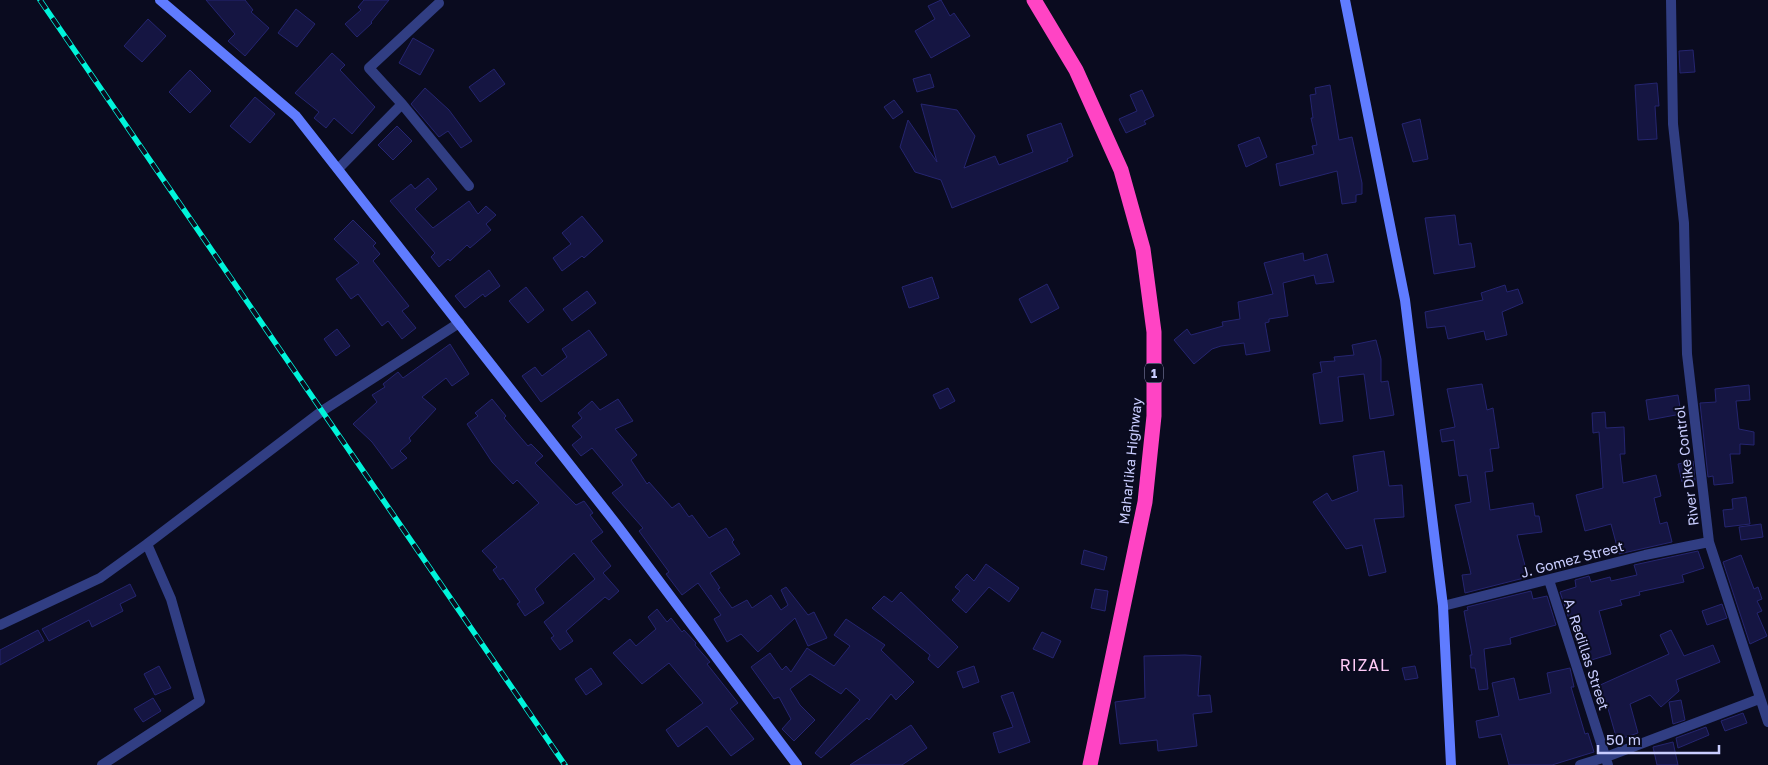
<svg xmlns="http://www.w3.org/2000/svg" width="1768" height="765" font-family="'Golos Text',sans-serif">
	<rect width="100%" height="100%" fill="#0a0b1f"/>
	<!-- building -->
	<path fill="#151542" stroke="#252570" d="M206,0H245L253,10L251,12L269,28L245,56L228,41L235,34Z
		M364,0H389L371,22L372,23L357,37L345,24L361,10L358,7Z
		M941,0L950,16L954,13L970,36L931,58L915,31L935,19L928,6Z
		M296,9L315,24L297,47L278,33Z
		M148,19L166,36L142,62L124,46Z
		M413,38L434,50L420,75L399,63Z
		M1693,50L1695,72L1680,73L1679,51Z
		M332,53L345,65L340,70L375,107L352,134L334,118L326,128L314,118L319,112L295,93Z
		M494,69L505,84L480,102L469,87Z
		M190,70L211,91L190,113L169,92Z
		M930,74L934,87L917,92L913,79Z
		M1657,83L1659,106H1655L1657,139L1638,140L1635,85Z
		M1330,85L1339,140L1352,137L1362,183V194L1356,195V202L1342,204L1337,171L1280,186L1276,164L1314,154L1312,146L1317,145L1311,118H1313L1310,95L1316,94L1315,88Z
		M425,88L449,110L472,141L461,148L448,131L439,137L411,104Z
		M1142,90L1154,116L1144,121L1146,124L1126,133L1119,119L1137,111L1130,95Z
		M255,97L275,114L250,143L230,126Z
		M894,100L903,112L893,119L884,107Z
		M921,104L957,110L975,136L964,168L995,156L999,165L1033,152L1027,135L1061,123L1073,156L1067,159L1068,161L952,208L941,180L915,172L900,147L908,120L937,162Z
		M1420,119L1428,159L1413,162L1402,124Z
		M397,126L412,141L393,160L378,145Z
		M1259,137L1267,157L1246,167L1238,145Z
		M428,178L437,189L415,209L433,228L469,201L478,214L486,206L496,215L486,224L491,230L470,248L467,245L450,261L448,259L439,267L431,257L435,253L390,201L411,184L415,189Z
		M1455,215L1459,245L1471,243L1475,267L1434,274L1425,218Z
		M582,216L603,241L584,258L582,256L562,271L553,258L571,244L562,233Z
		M353,220L376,243L373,246L380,254L373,261L409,306L402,311L416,328L402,339L388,321L382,326L358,294L351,299L336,279L359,263L334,239Z
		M1303,253L1304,261L1327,254L1334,282L1316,284L1314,275L1283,283L1288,316L1269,319V322L1265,323L1270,351L1246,355L1244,343L1221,346L1212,349L1194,364L1174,340L1187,329L1191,335L1223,326L1222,322L1240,319L1238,302L1273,294L1264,263Z
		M489,270L500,286L485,297L483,294L465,308L455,296Z
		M932,277L939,298L909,308L902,287Z
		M1047,284L1059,308L1031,323L1019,299Z
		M1505,285L1507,292L1518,289L1523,303L1502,312L1507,335L1486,340L1484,331L1448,339L1445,326L1427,328L1425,312L1483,300L1481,293Z
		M526,287L544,310L528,323L509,301Z
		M587,291L596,303L572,321L563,309Z
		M337,329L350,346L336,356L324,339Z
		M589,330L607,355L541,402L522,376L535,367L542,376L567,357L562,349Z
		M1376,340L1381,359V382L1388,381L1394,415L1370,419L1364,374L1338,377L1343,421L1320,424L1313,374L1322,372L1320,362L1335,361L1334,357L1354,355L1352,345Z
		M450,344L469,374L452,386L446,378L422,397L436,409L409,438L411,441L400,451L407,458L392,469L372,442L353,424L377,402L372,395L385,387L383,384L398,372L403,378Z
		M1482,384L1487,410L1493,408L1499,448L1490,449L1493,471L1485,472L1490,510L1533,503L1535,516H1539L1542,532L1517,535L1528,577L1465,593L1462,575L1471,574L1455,505L1471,502L1467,475L1459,476L1454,440L1442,442L1440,430L1455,427L1447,389Z
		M1749,385L1750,400L1736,401L1739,429L1754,432V445L1740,444V454H1730L1733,483L1714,485L1713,476L1708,477L1700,403L1716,402L1715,389Z
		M948,388L955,401L940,409L933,395Z
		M1678,395L1681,414L1649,420L1646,400Z
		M492,399L506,416L504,418L528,446L531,444L543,456L535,463L576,505L584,501L593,513L590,515L603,532L591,541L611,566L603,573L619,591L609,600L605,597L566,631L573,641L560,650L551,638L554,636L544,622L595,579L574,553L535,589L544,603L525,616L517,604L520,602L503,578L500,580L493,570L497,567L482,551L539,503L517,480L513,484L492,462L467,424L478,416L475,413Z
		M618,399L633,421L615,429L637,455L631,460L647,484L649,482L672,508L679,503L689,517L692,515L709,538L726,528L734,540L732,542L740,554L710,573L720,588L718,589L732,608L747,600L752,608L771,595L781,610L788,605L781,590L786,587L808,615L814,612L827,638L808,646L795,618L758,652L741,634L727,642L714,619L721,615L698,583L682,595L666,574L669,572L639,531L643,528L612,493L623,485L592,448L581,456L572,445L582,437L572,426L582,418L578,413L592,401L600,410Z
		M1605,412L1606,428L1624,427L1625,454H1620L1623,483L1656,475L1661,496L1654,498L1660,524L1667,522L1672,542L1619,554L1611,524L1585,531L1576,495L1603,488L1599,432L1593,433L1592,413Z
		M1384,451L1389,486L1402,485L1404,517L1374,519L1386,572L1369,576L1362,545L1346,549L1313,502L1327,493L1332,501L1358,491L1353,456Z
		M1693,461L1695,480L1682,482L1678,464Z
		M1746,497L1750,524L1725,527L1723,510L1733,509L1732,499Z
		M1761,524L1763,537L1741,540L1739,527Z
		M1084,550L1107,557L1104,570L1081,564Z
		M1698,551L1704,568L1682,575L1684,582L1639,592L1640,595L1620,600L1622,605L1599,611L1611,654L1585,662L1573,621L1570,622L1560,592L1576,587L1575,580L1589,576L1591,582L1610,577L1611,581L1637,575L1634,565Z
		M1741,555L1754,589L1758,587L1762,599L1757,601L1762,611L1757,613L1767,636L1750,644L1723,562Z
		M986,564L1019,588L1009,602L989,587L966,613L952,600L960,591L955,587L967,574L974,581Z
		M130,584L136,596L120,604L123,611L92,627L89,620L49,641L42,629Z
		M1095,589L1108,591L1105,611L1091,608Z
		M1531,591L1533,599L1547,596L1556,625L1510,638L1511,644L1484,649L1488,689L1479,690L1475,668H1471L1470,655H1472L1464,611L1468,610L1467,607Z
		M901,592L958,647L938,668L928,659L930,655L872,608L884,596L892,602Z
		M1722,604L1727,618L1707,625L1702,611Z
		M657,609L667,622L671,618L682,632L684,630L696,643L695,645L710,662L707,664L738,703L730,709L754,739L731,756L707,726L678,747L666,730L703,703L669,663L642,684L613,653L630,639L636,646L656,629L648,617Z
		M846,619L885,645L881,650L914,682L896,700L891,694L869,720L867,718L821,758L815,753L860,700L846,688L841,694L810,674L790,689L800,705L815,720L794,741L782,729L791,719L779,697L774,699L751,667L770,653L782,670L786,666L791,672L807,648L834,666L850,646L834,635Z
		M38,630L44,641L0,665V650Z
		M1671,630L1684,656L1713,645L1720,662L1676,680L1679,691L1661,707L1650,695L1630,704L1638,733L1617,740L1605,698L1602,699L1598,686L1669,654L1660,635Z
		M1042,632L1061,641L1053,658L1033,649Z
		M1185,655L1201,656L1198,696L1210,695L1212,712L1193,714L1197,746L1158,751L1157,740L1120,744L1115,702L1145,698L1144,656Z
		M159,666L171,688L155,695L144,674Z
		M974,666L979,682L963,688L957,672Z
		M1415,666L1418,678L1405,680L1402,668Z
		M591,668L602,684L586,695L575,679Z
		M1570,668L1574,687H1571L1585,734L1588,733L1594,752L1552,765H1509L1501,734L1479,738L1476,721L1499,716L1492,683L1514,678L1519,700L1551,693L1547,673Z
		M1013,692L1030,742L999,753L993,733L1013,727L1001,696Z
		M153,698L161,711L143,722L134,709Z
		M1681,700L1685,720L1673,724L1669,702Z
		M1743,713L1747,723L1725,731L1721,721Z
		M911,725L927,748L902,765H850Z
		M1706,727L1709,735L1678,748L1676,738Z
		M1673,742L1678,765H1657L1653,747Z"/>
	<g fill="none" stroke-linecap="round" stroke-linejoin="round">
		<!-- street -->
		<path stroke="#313e83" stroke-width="10" d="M1671,0L1673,124L1684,223L1687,354L1709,542L1768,722
			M402,104L469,186
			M338,169L402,104L369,68L439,3
			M147,544L322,411L459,323
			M1549,580L1608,765
			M1443,606L1645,555L1709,542
			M0,625L100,578L147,544L171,599L200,701L102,765
			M1580,765L1606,757L1759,699"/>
		<!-- secondary -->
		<path stroke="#607cff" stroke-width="10" d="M160,0L296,116L617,525L797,765
			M1345,0L1405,300L1443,606L1451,765"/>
		<!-- highway -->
		<path stroke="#ff44c4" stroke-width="15" d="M1034,0L1076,70L1121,170L1143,249L1154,332V416L1145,502L1090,765"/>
		<!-- rail casing -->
		<g stroke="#00f4da" stroke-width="5.5">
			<path id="rail" d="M40,0L565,765"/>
		</g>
		<!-- rail -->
		<use href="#rail" stroke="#0a0b1f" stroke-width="4" stroke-dasharray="11" stroke-linecap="butt"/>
	</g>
	<g text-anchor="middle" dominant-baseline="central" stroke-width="4" stroke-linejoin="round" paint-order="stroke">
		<!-- shield labels -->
		<rect fill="#0a0b1f" stroke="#9093bc" stroke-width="1" x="1145" y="363.5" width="18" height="19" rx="4"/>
		<g font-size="12" font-weight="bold" fill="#c9cdff">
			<text x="1154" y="373">1</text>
		</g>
		<!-- street labels -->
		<g font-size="14" fill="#c9cdff" stroke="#0a0b1f">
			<text transform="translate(1130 461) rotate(-84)">Maharlika Highway</text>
			<text transform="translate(1686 466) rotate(-97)">River Dike Control</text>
			<text transform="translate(1572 559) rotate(-15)">J. Gomez Street</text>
			<text transform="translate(1587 654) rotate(72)">A. Redillas Street</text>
		</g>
		<!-- quarter labels -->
		<g font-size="16" letter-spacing="1" fill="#ffcbf7" stroke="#0a0b1f">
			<text x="1365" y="665">RIZAL</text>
		</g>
	</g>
	<!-- scale -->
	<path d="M1598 745v8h121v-8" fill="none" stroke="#c9cdff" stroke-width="2.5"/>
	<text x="1606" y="745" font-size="15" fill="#c9cdff" stroke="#0a0b1f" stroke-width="4" paint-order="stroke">50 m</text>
</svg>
